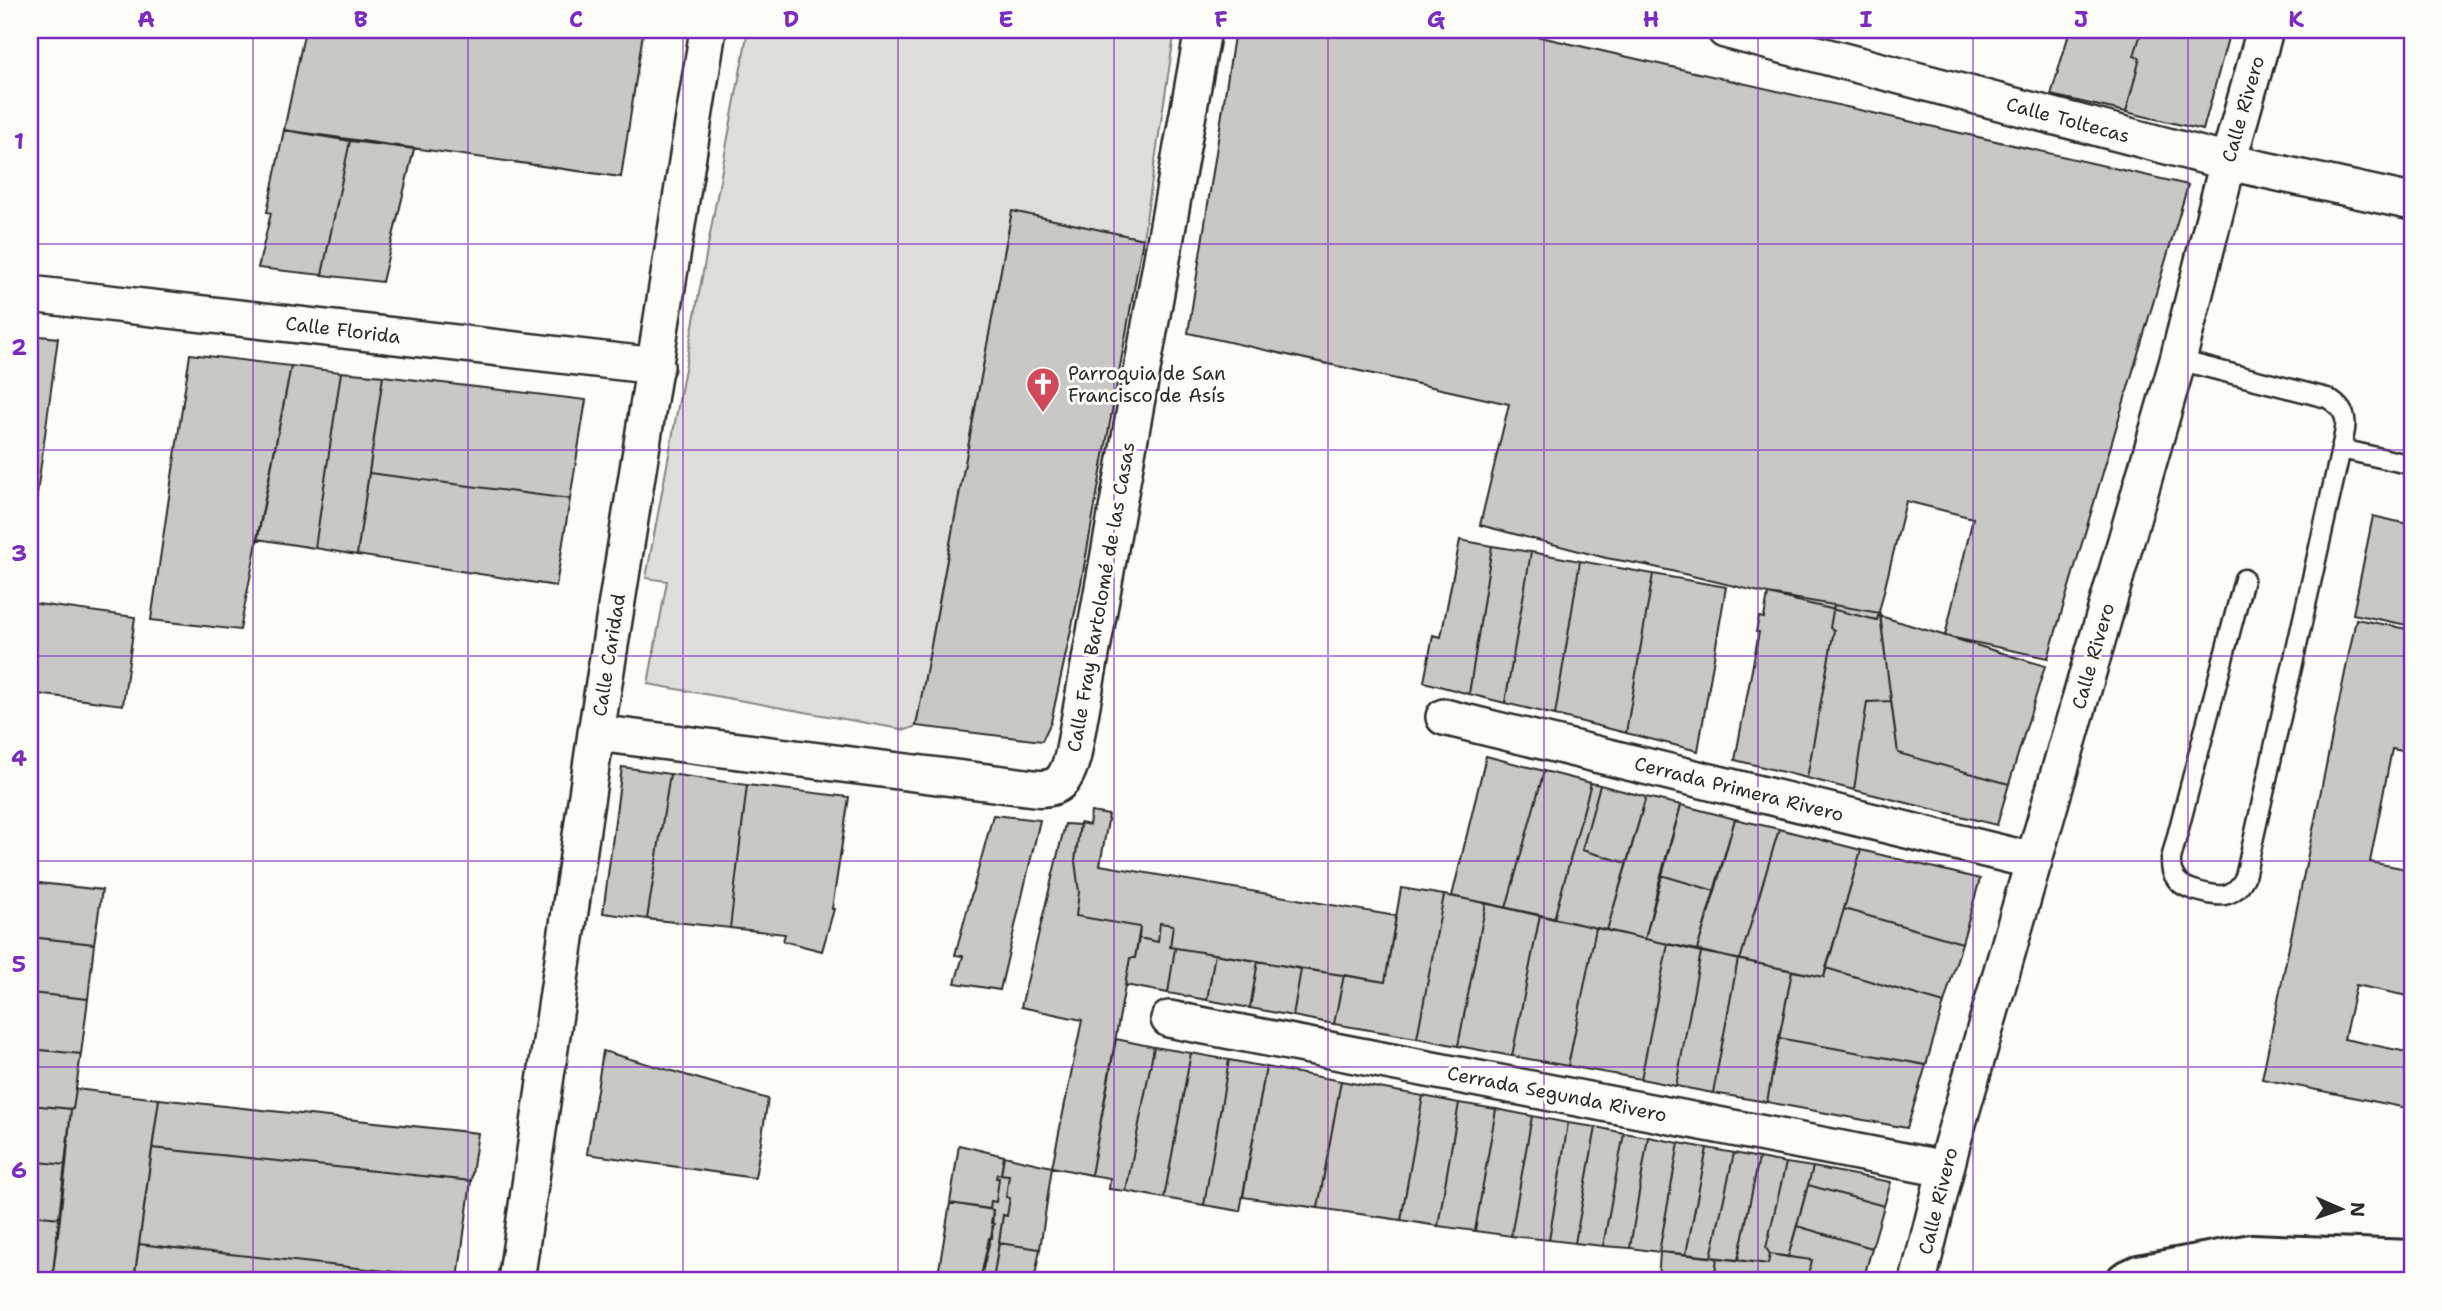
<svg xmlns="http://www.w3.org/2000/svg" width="2442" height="1311" font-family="'Shantell Sans',sans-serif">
	<rect width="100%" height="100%" fill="#fdfcf7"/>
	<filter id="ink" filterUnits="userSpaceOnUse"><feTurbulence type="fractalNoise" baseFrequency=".0143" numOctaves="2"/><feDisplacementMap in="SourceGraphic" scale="14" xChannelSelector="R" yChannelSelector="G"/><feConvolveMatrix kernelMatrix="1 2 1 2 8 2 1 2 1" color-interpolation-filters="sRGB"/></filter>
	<g filter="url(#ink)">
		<!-- green -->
		<path fill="#dfdeda" stroke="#858482" stroke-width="2" d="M748,30H1175L1143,239L1012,212L916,726L906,730L648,684L667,581L646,578Z"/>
		<!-- building -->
		<path fill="#c9c8c4" stroke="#2b2b2b" stroke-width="2" d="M305,30H618L643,33L621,177L284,130Z
			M1235,30H1510L2188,185L2048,658L1945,636L1973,518L1906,501L1877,620L1646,565L1606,558L1480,525L1509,404L1188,333Z
			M2070,30H2142L2134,56L2140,58L2126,112L2051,95Z
			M2142,30H2202L2228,38L2203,130L2126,112L2140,58L2134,56Z
			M2202,30H2231L2228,38Z
			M284,130L350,141L322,275L258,268L271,213L267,212Z
			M350,141L414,149L382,282L322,275Z
			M1012,211L1143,239L1080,589L1051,722L1042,741L916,726Z
			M30,335L58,338L30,546Z
			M190,354L291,366L240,630L151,620Z
			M291,366L341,372L315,548L257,539Z
			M341,372L383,376L357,555L315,548Z
			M383,376L586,400L570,499L369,473Z
			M369,473L570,499L556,586L357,555Z
			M2373,516L2412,525V626L2353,614Z
			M1460,540L1492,546L1469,694L1424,682L1433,635L1441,637Z
			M1492,546L1531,552L1505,703L1469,694Z
			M1531,552L1580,561L1555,715L1505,703Z
			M1580,561L1653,574L1626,733L1555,715Z
			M1653,574L1726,587L1698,751L1626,733Z
			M1768,594L1834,605L1830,628L1834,630L1807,778L1735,760L1759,632H1756L1759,617L1764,618Z
			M30,603L135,617L123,705L30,693Z
			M1834,605L1880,613L1891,701L1867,702L1854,790L1807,778L1834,630L1830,628Z
			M1880,616L2045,666L2009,784L1898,753Z
			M2356,619L2412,630V753L2392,749L2370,862L2412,870V997L2356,985L2344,1039L2412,1053V1109L2262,1079Z
			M1891,701L1898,753L2009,784L1997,825L1854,790L1867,702Z
			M1486,756L1544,771L1506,908L1452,896Z
			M622,767L670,774L647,919L603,913Z
			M1544,771L1591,783L1554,919L1506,908Z
			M670,774L747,785L730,928L647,919Z
			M1591,783L1600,785L1582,850L1627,863L1607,930L1554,919Z
			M747,785L849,797L832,909H834L822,951L783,941L785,934L730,928Z
			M1600,785L1646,797L1627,863L1582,850Z
			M1646,797L1681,805L1645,939L1607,930Z
			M1681,805L1735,819L1715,891L1661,875Z
			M1091,812L1109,815L1100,865L1396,916L1385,982L1170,947L1173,925L1160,923L1158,942L1139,938L1140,927L1076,916L1079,892L1075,861L1080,823L1089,825Z
			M993,815L1040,820L1000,990L955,983L963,956L955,955Z
			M1735,819L1779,829L1740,960L1697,950Z
			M1065,824L1080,825L1075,861L1079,892L1076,916L1140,927L1135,958H1130L1091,1175L1052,1167L1082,1020L1021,1007Z
			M1779,829L1861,850L1824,977L1740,960Z
			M1861,850L1980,879L1962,943L1844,909Z
			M1661,875L1715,891L1697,950L1645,939Z
			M30,882L102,890L94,944L30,937Z
			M1401,888L1444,895L1417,1038L1334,1024L1344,975L1385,982Z
			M1444,895L1486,903L1458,1046L1417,1038Z
			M1486,903L1540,915L1512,1056L1458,1046Z
			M1844,909L1962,943L1944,1003L1826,968Z
			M1540,915L1596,928L1568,1066L1512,1056Z
			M1160,923L1173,925L1170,947L1175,948L1168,993L1125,985L1130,958H1135L1139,938L1158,942Z
			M1596,928L1668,944L1641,1079L1568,1066Z
			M30,937L94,944L88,999L30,993Z
			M1668,944L1701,952L1676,1086L1641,1079Z
			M1175,948L1215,954L1207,1000L1168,993Z
			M1701,952L1738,959L1713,1093L1676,1086Z
			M1215,954L1258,961L1250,1008L1207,1000Z
			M1738,959L1792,971L1767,1102L1713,1093Z
			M1258,961L1301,969L1293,1016L1250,1008Z
			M1826,968L1944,1003L1926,1065L1779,1038L1792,971L1824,977Z
			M1301,969L1344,975L1334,1024L1293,1016Z
			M30,993L88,999L81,1054L30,1049Z
			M1779,1038L1926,1065L1907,1128L1767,1102Z
			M1116,1039L1154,1047L1126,1191L1109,1189L1110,1178L1091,1175Z
			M1154,1047L1191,1053L1164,1198L1126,1191Z
			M30,1049L81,1054L73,1109L30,1105Z
			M603,1051L768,1099L755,1178L587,1154Z
			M1191,1053L1229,1060L1204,1205L1164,1198Z
			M1229,1060L1266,1067L1240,1211L1204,1205Z
			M1266,1067L1341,1081L1318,1208L1243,1197Z
			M1341,1081L1423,1096L1401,1220L1318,1208Z
			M76,1089L159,1099L134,1281H52L71,1109H73Z
			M1423,1096L1459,1103L1438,1226L1401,1220Z
			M159,1099L478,1133L471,1181L152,1148Z
			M1459,1103L1496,1109L1475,1231L1438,1226Z
			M30,1105L71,1109L66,1165L30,1161Z
			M1496,1109L1532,1116L1511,1236L1475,1231Z
			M1532,1116L1568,1123L1549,1240L1511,1236Z
			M1568,1123L1596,1127L1575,1243L1549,1240Z
			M1596,1127L1624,1133L1603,1246L1575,1243Z
			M1624,1133L1648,1137L1630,1248L1603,1246Z
			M1648,1137L1679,1143L1659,1252L1630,1248Z
			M1679,1143L1707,1148L1686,1254L1659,1252Z
			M959,1145L1004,1156L1001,1175L997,1174L996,1178H999L996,1202L991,1201L990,1209L950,1203Z
			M152,1148L471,1181L458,1279L139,1244Z
			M1707,1148L1734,1153L1711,1257L1686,1254Z
			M1734,1153L1759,1158L1738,1260L1711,1257Z
			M1004,1156L1052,1167L1040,1249L999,1243L1003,1215L1007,1216L1010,1198L1006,1197L1009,1175L1001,1174Z
			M1759,1158L1786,1163L1766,1248L1770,1254L1768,1264L1738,1260Z
			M30,1161L66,1165L60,1218L30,1215Z
			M1786,1163L1813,1167L1788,1257L1770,1254L1766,1248Z
			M1813,1167L1891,1182L1884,1206L1808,1185Z
			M997,1174L1009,1175L1006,1197L1010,1198L1007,1216L1003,1215L993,1281H980L994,1224L991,1223L993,1210L990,1209L991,1201L996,1202L999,1178H996Z
			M1808,1185L1884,1206L1872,1248L1797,1226Z
			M950,1203L993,1210L992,1238H989L980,1281H937Z
			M30,1215L60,1218L52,1281H30Z
			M1797,1226L1872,1248L1863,1281H1807L1812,1260L1788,1257Z
			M999,1243L1040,1249L1034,1281H993Z
			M139,1244L458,1279V1281H134Z
			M1660,1252L1717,1258L1714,1281H1658Z
			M1770,1254L1812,1260L1807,1281H1714L1717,1258L1768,1264Z"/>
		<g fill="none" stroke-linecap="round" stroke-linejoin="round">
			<!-- lane casing -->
			<g stroke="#2b2b2b" stroke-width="23">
				<path id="lane" d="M2178,360L2327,398C2352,412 2346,426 2341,449L2245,877C2233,900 2219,897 2197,891C2190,889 2181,886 2177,880C2171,873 2171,867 2171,859L2244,579
					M2341,449L2412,465"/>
			</g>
			<!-- street casing -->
			<g stroke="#2b2b2b" stroke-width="40">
				<path id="street" d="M1725,30L2228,162L2412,202
					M30,294L656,366
					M1444,717L2034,861
					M596,733L1034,788C1060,791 1067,778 1073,755L1203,30
					M1169,1019L1945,1169
					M516,1281L596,733L708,30
					M1918,1281L1952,1144L2178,360L2228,162L2265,30"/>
			</g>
			<!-- primary casing -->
			<g stroke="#2b2b2b" stroke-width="44">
				<path id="primary" d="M2126,1281L2139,1275L2252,1254L2412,1260"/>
			</g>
			<!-- lane -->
			<use href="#lane" stroke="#fdfcf7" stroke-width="18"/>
			<!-- street -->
			<use href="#street" stroke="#fdfcf7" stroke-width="35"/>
			<!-- primary -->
			<use href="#primary" stroke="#fdfcf7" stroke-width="38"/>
		</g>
	</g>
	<!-- grid -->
	<path fill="none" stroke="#7b2cbf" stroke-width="2" stroke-opacity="0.55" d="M253,30V1281M468,30V1281M683,30V1281M898,30V1281M1114,30V1281M1328,30V1281M1544,30V1281M1758,30V1281M1973,30V1281M2188,30V1281M30,244H2412M30,450H2412M30,656H2412M30,861H2412M30,1067H2412"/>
	<!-- icons -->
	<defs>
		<g id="church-pin" transform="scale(1.75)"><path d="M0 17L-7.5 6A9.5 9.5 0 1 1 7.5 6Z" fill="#d1495b" stroke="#fdfcf7"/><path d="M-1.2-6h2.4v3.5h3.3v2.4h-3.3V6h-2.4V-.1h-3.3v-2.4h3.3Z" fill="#fff"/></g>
	</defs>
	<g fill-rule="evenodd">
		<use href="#church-pin" x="1043" y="384"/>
	</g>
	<g text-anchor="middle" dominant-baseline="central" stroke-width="6" stroke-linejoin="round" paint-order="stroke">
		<!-- street labels -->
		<g font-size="19" fill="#2b2b2b" stroke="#fdfcf7">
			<text transform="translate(2243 109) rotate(-74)">Calle Rivero</text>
			<text transform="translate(2068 120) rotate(15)">Calle Toltecas</text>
			<text transform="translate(343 330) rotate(7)">Calle Florida</text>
			<text transform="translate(1101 597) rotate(-80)">Calle Fray Bartolomé de las Casas</text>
			<text transform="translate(609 655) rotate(-81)">Calle Caridad</text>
			<text transform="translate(2093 656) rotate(-74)">Calle Rivero</text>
			<text transform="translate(1739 789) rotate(14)">Cerrada Primera Rivero</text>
			<text transform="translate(1557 1094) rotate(11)">Cerrada Segunda Rivero</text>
			<text transform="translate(1938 1201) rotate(-76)">Calle Rivero</text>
		</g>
		<!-- poi labels -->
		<g font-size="19" fill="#2b2b2b" stroke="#fdfcf7" text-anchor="start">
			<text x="1068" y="373">Parroquia de San<tspan x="1068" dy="22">Francisco de Asís</tspan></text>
		</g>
	</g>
	<!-- margin -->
	<rect width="2442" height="1311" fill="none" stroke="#fdfcf7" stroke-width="77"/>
	<!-- north arrow -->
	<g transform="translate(2341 1209) rotate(92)" stroke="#fdfcf7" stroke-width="5" paint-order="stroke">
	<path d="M0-5L12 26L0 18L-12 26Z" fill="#2b2b2b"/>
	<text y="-10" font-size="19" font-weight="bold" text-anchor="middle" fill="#2b2b2b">N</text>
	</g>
	<rect x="38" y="38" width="2366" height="1234" fill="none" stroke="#7b2cbf" stroke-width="2.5"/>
	<g font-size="23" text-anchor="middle" font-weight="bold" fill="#7b2cbf">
		<text x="146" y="27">A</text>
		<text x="361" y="27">B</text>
		<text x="576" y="27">C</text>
		<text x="791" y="27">D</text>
		<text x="1006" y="27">E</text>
		<text x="1221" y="27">F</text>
		<text x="1436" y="27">G</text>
		<text x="1651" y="27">H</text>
		<text x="1866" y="27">I</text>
		<text x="2081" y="27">J</text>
		<text x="2296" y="27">K</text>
		<text x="19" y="149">1</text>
		<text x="19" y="355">2</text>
		<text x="19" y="561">3</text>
		<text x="19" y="766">4</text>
		<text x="19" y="972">5</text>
		<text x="19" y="1178">6</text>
	</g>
</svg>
